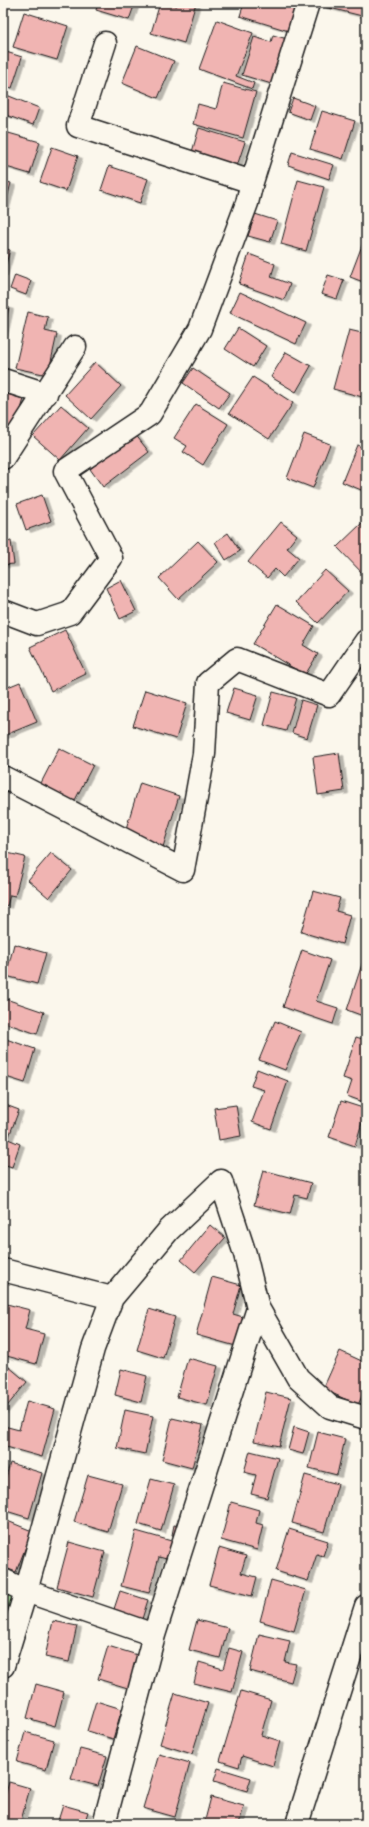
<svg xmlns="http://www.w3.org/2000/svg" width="369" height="1827" font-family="Itim,sans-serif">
	<defs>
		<filter id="shadow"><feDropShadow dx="4.5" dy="2.5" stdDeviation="0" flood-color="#0004"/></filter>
	</defs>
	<rect width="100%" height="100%" fill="#fbf7ec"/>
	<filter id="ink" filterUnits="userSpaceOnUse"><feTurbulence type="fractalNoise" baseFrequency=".025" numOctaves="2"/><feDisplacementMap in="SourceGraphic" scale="8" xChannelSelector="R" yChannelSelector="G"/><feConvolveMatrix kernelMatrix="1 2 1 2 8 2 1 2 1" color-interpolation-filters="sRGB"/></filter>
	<g filter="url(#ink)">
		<!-- green -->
		<path fill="#b3e4a3" stroke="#688060" d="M3,1594L13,1597L3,1636Z"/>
		<!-- building -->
		<path fill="#f0b4b2" stroke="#1c1c1c" filter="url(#shadow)" d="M98,3H135L129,20L96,10Z
			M160,3L177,6L178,3H196L184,43L151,33Z
			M244,3H301L292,32L240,16Z
			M322,3H366L362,16L322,6Z
			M24,12L68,26L57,60L13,47Z
			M217,20L253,33L236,76L254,83L252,89L199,69Z
			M273,35L291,40L278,86L242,75L254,37L271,42Z
			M137,46L174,61L158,98L122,83Z
			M3,51L22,57L12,88L3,85Z
			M223,83L256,92L243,138L193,124L198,104L216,109Z
			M4,94L39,108L33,125L3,114Z
			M293,98L315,106L310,120L288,112Z
			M322,111L355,121L343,159L310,149Z
			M199,128L245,142L237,166L192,152Z
			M5,132L40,142L30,174L3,166V138Z
			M52,147L78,156L66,191L40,182Z
			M292,152L334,165L329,179L288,165Z
			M109,166L148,179L140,203L101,190Z
			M298,180L324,187L306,251L281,244Z
			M3,181L11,183L5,206L3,205Z
			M255,214L277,221L270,242L248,236Z
			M366,235V283L350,277Z
			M3,248L10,250L3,274Z
			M249,254L275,264L271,277L290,284L284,300L239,284Z
			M15,275L31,281L26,295L10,289Z
			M328,275L344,280L337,299L321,294Z
			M240,292L306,323L296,344L230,313Z
			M3,305L9,307L3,334Z
			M28,312L48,317L45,331L57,334L48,375L15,368Z
			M238,328L266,346L253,367L225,349Z
			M349,330L366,334V398L333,389Z
			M286,352L311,366L296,392L271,377Z
			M95,362L121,386L91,419L65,395Z
			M193,368L230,393L219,408L183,383Z
			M253,377L293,403L269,439L229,413Z
			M3,393L24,399L15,430L3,426Z
			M196,404L228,424L203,465L183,452L187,446L174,438Z
			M61,405L88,428L60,460L33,436Z
			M135,434L149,452L103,487L90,469Z
			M304,434L330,444L313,488L287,478Z
			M357,445L366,449V492L342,482Z
			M42,495L51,521L26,530L17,504Z
			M281,522L297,535L287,548L299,558L283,577L275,569L267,578L248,562Z
			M363,522L366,525V577L337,547Z
			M228,533L240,551L226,560L215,542Z
			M11,541L14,564L3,565V542Z
			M198,541L218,562L178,599L159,578Z
			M325,570L348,591L318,623L296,602Z
			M121,580L136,611L120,619L106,588Z
			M277,604L314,626L303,645L318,654L305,675L253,644Z
			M65,630L86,674L51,691L30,647Z
			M20,682L37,722L3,736V689Z
			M234,688L258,695L250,720L226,713Z
			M145,690L187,703L176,739L133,726Z
			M273,692L296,698L286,731L264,725Z
			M301,700L317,705L307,738L292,733Z
			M59,748L93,765L74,802L40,785Z
			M339,753L344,791L318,795L313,757Z
			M366,782V799L362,798Z
			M140,783L179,796L163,847L124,835Z
			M3,852L25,857L15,896L10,895L7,906L3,904Z
			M51,853L72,870L49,898L28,880Z
			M313,891L340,898L336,911L350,915L342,944L301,932Z
			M14,944L46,953L37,984L6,976Z
			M302,950L330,960L316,1001L338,1008L333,1024L283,1007Z
			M364,958L366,959V1017L347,1010Z
			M3,998L44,1012L37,1034L3,1022Z
			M275,1021L301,1032L285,1070L259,1060Z
			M356,1037L366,1040V1103L347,1096L352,1081L343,1078Z
			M6,1039L35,1049L25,1083L3,1076V1048Z
			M257,1069L288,1081L271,1129L252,1122L264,1090L251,1086Z
			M341,1101L366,1109L355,1146L329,1137Z
			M3,1104L19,1110L8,1139L20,1144L12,1167L3,1164Z
			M236,1105L241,1136L219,1140L214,1108Z
			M263,1170L311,1183L307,1198L295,1195L290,1214L254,1205Z
			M210,1225L225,1238L195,1272L181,1260Z
			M212,1277L241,1285L233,1314L250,1319L243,1348L196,1335Z
			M3,1303L30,1310L25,1329L44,1334L36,1364L3,1355Z
			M149,1309L175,1317L163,1358L137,1350Z
			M340,1351L366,1363V1387L358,1405L323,1389Z
			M188,1358L218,1366L207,1405L177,1397Z
			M8,1366L27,1382L3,1411V1372Z
			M121,1369L147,1376L141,1402L115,1395Z
			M266,1392L291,1398L279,1446L254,1441Z
			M27,1401L55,1409L42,1457L3,1446L4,1426L19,1430Z
			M125,1410L153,1416L145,1454L117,1448Z
			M172,1418L203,1425L192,1468L162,1460Z
			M294,1427L309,1432L303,1454L288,1450Z
			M318,1432L345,1439L337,1475L309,1468Z
			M250,1451L278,1458L267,1498L251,1494L256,1475L244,1472Z
			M10,1463L42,1473L29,1518L3,1510V1487Z
			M88,1475L122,1484L108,1532L74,1522Z
			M305,1475L338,1484L324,1532L292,1523Z
			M151,1479L174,1485L161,1531L138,1524Z
			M231,1502L259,1510L256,1523L263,1525L257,1550L221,1540Z
			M5,1520L32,1531L16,1572L3,1567V1525Z
			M174,1525L191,1528L189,1539L172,1535Z
			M289,1529L328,1541L323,1556L317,1554L308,1581L276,1571Z
			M136,1531L175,1542L170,1560L159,1557L149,1593L121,1586Z
			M69,1542L105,1552L93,1597L57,1587Z
			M219,1548L246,1556L241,1573L257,1577L252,1596L209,1585Z
			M271,1580L306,1590L294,1631L260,1621Z
			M120,1591L148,1600L142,1619L114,1609Z
			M197,1620L228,1628L220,1658L189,1650Z
			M53,1621L77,1626L69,1662L45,1657Z
			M259,1634L290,1641L285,1662L296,1664L291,1682L250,1671Z
			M108,1646L141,1656L131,1689L98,1679Z
			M229,1648L243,1652L232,1692L194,1683L199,1662L223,1669Z
			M36,1684L64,1692L55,1726L27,1718Z
			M241,1691L271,1700L261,1735L280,1741L273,1766L242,1756L239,1767L220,1761Z
			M175,1693L208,1703L192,1754L160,1744Z
			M96,1701L122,1709L113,1739L87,1731Z
			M25,1732L54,1740L46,1770L17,1762Z
			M80,1749L107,1756L98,1786L71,1779Z
			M159,1754L190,1763L175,1817L143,1808Z
			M218,1768L251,1778L247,1791L214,1781Z
			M9,1782L30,1788L20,1824L3,1820V1804Z
			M211,1797L244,1806L239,1824H204Z
			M63,1805L88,1812L84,1824H57Z"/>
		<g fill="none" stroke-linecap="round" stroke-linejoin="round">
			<!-- street casing -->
			<g stroke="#1c1c1c" stroke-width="25">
				<path id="street" d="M105,43L78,126L252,182
					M3,380L46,394
					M3,458L75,347
					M3,611L37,624L70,613L111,558L65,471L150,414L200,329L247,203L252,182L308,3
					M3,777L183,870L204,754L208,683L237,659L329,695L366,641
					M3,1270L112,1298
					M258,1308L298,1378L330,1407L366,1418
					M3,1580L26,1591L154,1635
					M3,1666L26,1591L93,1349L112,1298L169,1230L221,1181L245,1254L258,1308L154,1635L104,1824"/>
			</g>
			<!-- secondary casing -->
			<g stroke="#1c1c1c" stroke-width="25">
				<path id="secondary" d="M297,1824L366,1606"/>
			</g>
			<!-- street -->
			<use href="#street" stroke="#fbf7ec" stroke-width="22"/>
			<!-- secondary -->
			<use href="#secondary" stroke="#fbf7ec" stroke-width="22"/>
		</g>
	</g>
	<!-- margin -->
	<rect width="369" height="1827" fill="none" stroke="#fbf7ec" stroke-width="16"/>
	<rect x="8" y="8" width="353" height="1811" fill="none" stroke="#1c1c1c" stroke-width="1.5" filter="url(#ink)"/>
</svg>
